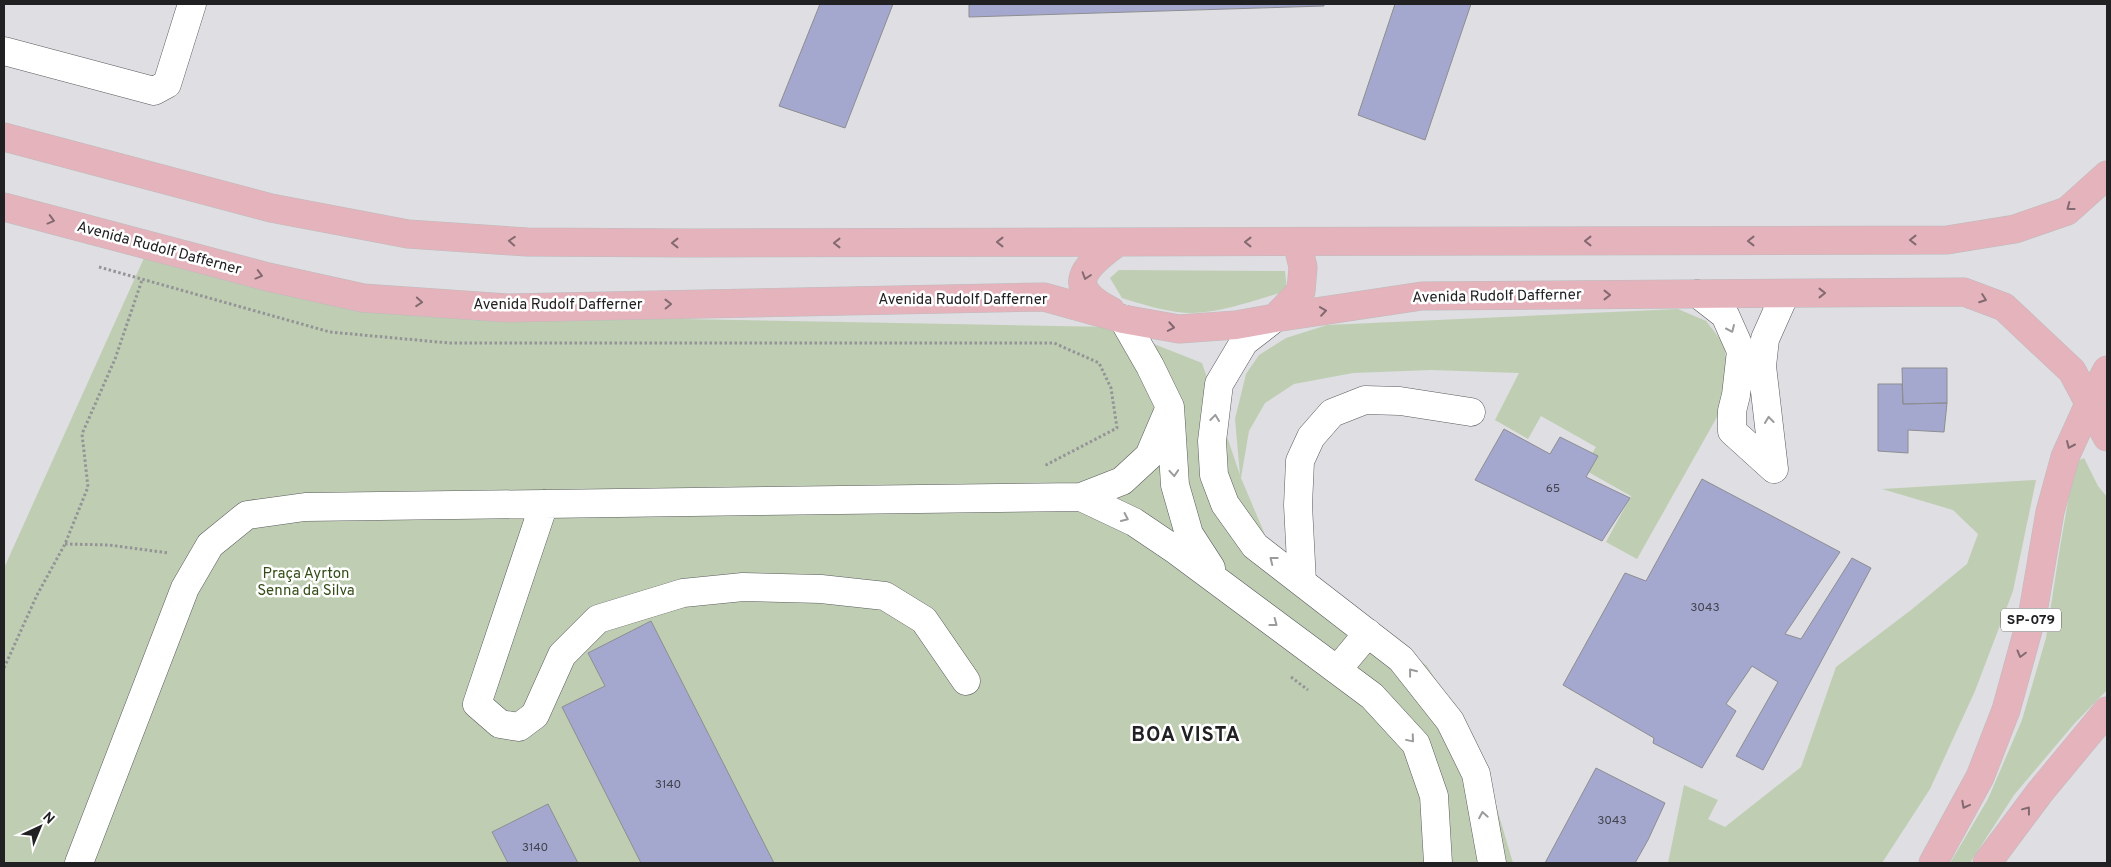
<svg xmlns="http://www.w3.org/2000/svg" width="2111" height="867" font-family="Overpass,sans-serif">
	<rect width="100%" height="100%" fill="#dedee3"/>
	<!-- green -->
	<path fill="#bfceb2" d="M144,258L469,315L1111,327L1202,363L1240,475L1235,419L1246,374L1259,355L1286,338L1327,325L1678,309L1706,321L1724,344L1729,379L1717,417L1637,559L1606,542L1631,496L1583,469L1596,447L1541,416L1528,439L1495,420L1519,373L1431,370L1353,373L1294,384L1265,403L1249,431L1241,478L1266,537L1427,666L1479,748L1513,863H4V568Z
		M1119,270L1285,271L1287,291C1257,299 1225,312 1193,313C1170,313 1144,305 1122,298L1110,278Z
		M2084,458L2098,486L2107,497V690L2074,724L2014,795L1970,863H1950L1988,799L2022,720L2046,638L2060,547L2075,462Z
		M2036,480L2013,591L1975,691L1930,789L1882,863H1668L1684,785L1718,800L1708,819L1725,827L1801,767L1836,667L1911,610L1967,564L1978,534L1953,510L1882,489Z"/>
	<!-- building -->
	<path fill="#a5a8ce" stroke="#8d8d92" d="M820,4H893L845,128L779,106Z
		M969,4H1324V6L969,17Z
		M1395,4H1471L1425,140L1358,115Z
		M1902,368H1947V403L1903,404Z
		M1878,384H1902L1903,404L1947,403L1944,432L1908,430V453L1878,451Z
		M1504,429L1550,454L1560,437L1598,456L1586,477L1630,498L1602,541L1475,480Z
		M1702,479L1840,552L1785,634L1801,639L1852,558L1871,568L1763,770L1736,756L1778,682L1752,666L1726,704L1736,711L1702,768L1653,743L1654,738L1563,685L1625,573L1646,581Z
		M651,621L774,863H641L562,707L605,686L588,653Z
		M1596,768L1665,803L1648,840L1635,863H1545Z
		M548,804L578,863H508L492,832Z"/>
	<g fill="none" stroke-linecap="round" stroke-linejoin="round">
		<!-- minor casing -->
		<g stroke="#5a5b5f" stroke-width="29">
			<path id="minor" d="M4,51L154,91L167,84L192,4
				M1698,294L1725,315L1741,351L1736,395L1732,411V431L1774,469
				M1275,318L1244,342L1219,384L1212,441L1214,475L1225,504L1255,546L1401,659L1450,721L1476,774L1492,863
				M1123,319L1150,366L1170,407L1175,485L1189,534L1211,568
				M1774,469L1762,366L1765,339L1785,294
				M1081,497L1134,522L1177,551L1372,696L1416,744L1434,796L1438,863
				M544,504L477,704L500,724L519,727L535,715L562,655L598,619L683,593L743,587L821,589L885,596L924,620L966,681
				M1302,582L1298,505L1300,461L1311,437L1332,413L1365,400L1400,401L1471,412
				M1337,670L1368,633
				M79,863L185,588L210,545L247,515L305,507L1081,497L1122,481L1149,456L1170,407"/>
		</g>
		<!-- major casing -->
		<g stroke="#bcbcbd" stroke-width="29">
			<path id="major" d="M4,137L271,208L408,234L527,242L692,243L1947,240L2015,229L2067,211L2107,175
				M4,207L268,277L363,298L507,308L1044,297L1123,319L1179,329L1236,325L1275,318L1422,296L1964,292L2004,307L2072,371L2107,437
				M1111,311C1062,286 1085,266 1118,242
				M1275,318L1301,291L1303,267L1297,242
				M1933,863L1980,777L2006,710L2033,612L2050,512L2065,457L2089,404L2107,370
				M1987,863L2040,792L2107,711"/>
		</g>
		<!-- path -->
		<path stroke="#949498" stroke-width="3" stroke-dasharray="2.5 2.5" stroke-linecap="butt" d="M99,267L330,332L449,343H1054L1099,363L1111,388L1117,428L1044,466
			M65,544L109,545L169,553
			M4,668L37,595L65,544L88,487L82,434L115,359L142,280
			M1291,677L1308,690"/>
		<!-- minor -->
		<use href="#minor" stroke="#fff" stroke-width="28"/>
		<!-- major -->
		<use href="#major" stroke="#e5b3bc" stroke-width="28"/>
	</g>
	<!-- one-way arrows -->
	<defs><path id="oneway-chevron" d="M-2-3.5L2.5 0L-2 3.5" fill="none" stroke-width="1.6" stroke-linecap="round" stroke-linejoin="round" transform="scale(1.25)"/></defs>
	<g stroke="#836a70">
		<use href="#oneway-chevron" transform="translate(2070 207) rotate(143)"/>
		<use href="#oneway-chevron" transform="translate(51 220) rotate(15)"/>
		<use href="#oneway-chevron" transform="translate(1913 240) rotate(180)"/>
		<use href="#oneway-chevron" transform="translate(512 241) rotate(-176)"/>
		<use href="#oneway-chevron" transform="translate(1588 241) rotate(180)"/>
		<use href="#oneway-chevron" transform="translate(1751 241) rotate(180)"/>
		<use href="#oneway-chevron" transform="translate(1000 242) rotate(180)"/>
		<use href="#oneway-chevron" transform="translate(1248 242) rotate(180)"/>
		<use href="#oneway-chevron" transform="translate(675 243) rotate(-180)"/>
		<use href="#oneway-chevron" transform="translate(837 243) rotate(180)"/>
		<use href="#oneway-chevron" transform="translate(259 275) rotate(15)"/>
		<use href="#oneway-chevron" transform="translate(1086 276) rotate(108)"/>
		<use href="#oneway-chevron" transform="translate(1822 293)"/>
		<use href="#oneway-chevron" transform="translate(1607 295)"/>
		<use href="#oneway-chevron" transform="translate(1983 299) rotate(20)"/>
		<use href="#oneway-chevron" transform="translate(419 302) rotate(4)"/>
		<use href="#oneway-chevron" transform="translate(668 304) rotate(-1)"/>
		<use href="#oneway-chevron" transform="translate(1323 311) rotate(-8)"/>
		<use href="#oneway-chevron" transform="translate(1171 327) rotate(10)"/>
		<use href="#oneway-chevron" transform="translate(2070 445) rotate(114)"/>
		<use href="#oneway-chevron" transform="translate(2021 654) rotate(105)"/>
		<use href="#oneway-chevron" transform="translate(1965 805) rotate(118)"/>
		<use href="#oneway-chevron" transform="translate(2027 810) rotate(-53)"/>
	</g>
	<g stroke="#9b9b9c">
		<use href="#oneway-chevron" transform="translate(1731 329) rotate(66)"/>
		<use href="#oneway-chevron" transform="translate(1215 418) rotate(-83)"/>
		<use href="#oneway-chevron" transform="translate(1769 420) rotate(-96)"/>
		<use href="#oneway-chevron" transform="translate(1174 473) rotate(86)"/>
		<use href="#oneway-chevron" transform="translate(1125 518) rotate(25)"/>
		<use href="#oneway-chevron" transform="translate(1273 560) rotate(-142)"/>
		<use href="#oneway-chevron" transform="translate(1274 623) rotate(37)"/>
		<use href="#oneway-chevron" transform="translate(1412 672) rotate(-128)"/>
		<use href="#oneway-chevron" transform="translate(1411 739) rotate(50)"/>
		<use href="#oneway-chevron" transform="translate(1483 815) rotate(-100)"/>
	</g>
	<g text-anchor="middle" dominant-baseline="central" stroke-width="5" stroke-linejoin="round" paint-order="stroke">
		<!-- number labels -->
		<g font-size="12" fill="#42434e">
			<text x="1553" y="489">65</text>
			<text x="1705" y="608">3043</text>
			<text x="668" y="785">3140</text>
			<text x="1612" y="821">3043</text>
			<text x="535" y="848">3140</text>
		</g>
		<!-- shield labels -->
		<rect fill="#fff" stroke="#646465" stroke-width="1" x="2001" y="608.5" width="60" height="23" rx="4"/>
		<g font-size="14" font-weight="bold" fill="#212123">
			<text x="2031" y="620">SP-079</text>
		</g>
		<!-- street labels -->
		<g font-size="15" fill="#212123" stroke="#fff">
			<text transform="translate(159 249) rotate(15)">Avenida Rudolf Dafferner</text>
			<text transform="translate(1497 297) rotate(-1)">Avenida Rudolf Dafferner</text>
			<text x="963" y="300">Avenida Rudolf Dafferner</text>
			<text x="558" y="305">Avenida Rudolf Dafferner</text>
		</g>
		<!-- park labels -->
		<g font-size="15" fill="#344d17" stroke="#fff">
			<text x="306" y="574">Praça Ayrton<tspan x="306" dy="17">Senna da Silva</tspan></text>
		</g>
		<!-- district labels -->
		<g font-size="20" font-weight="bold" letter-spacing="1" fill="#212123" stroke="#fff">
			<text x="1186" y="736">BOA VISTA</text>
		</g>
	</g>
	<!-- border -->
	<rect width="2111" height="867" fill="none" stroke="#212123" stroke-width="10"/>
	<!-- north arrow -->
	<g transform="translate(40 827) rotate(44)" stroke="#ffffff" stroke-width="4" paint-order="stroke">
	<path d="M0-4L9 19L0 12L-9 19Z" fill="#212123"/>
	<text y="-8" font-size="14" font-weight="bold" text-anchor="middle" fill="#212123">N</text>
	</g>
</svg>
